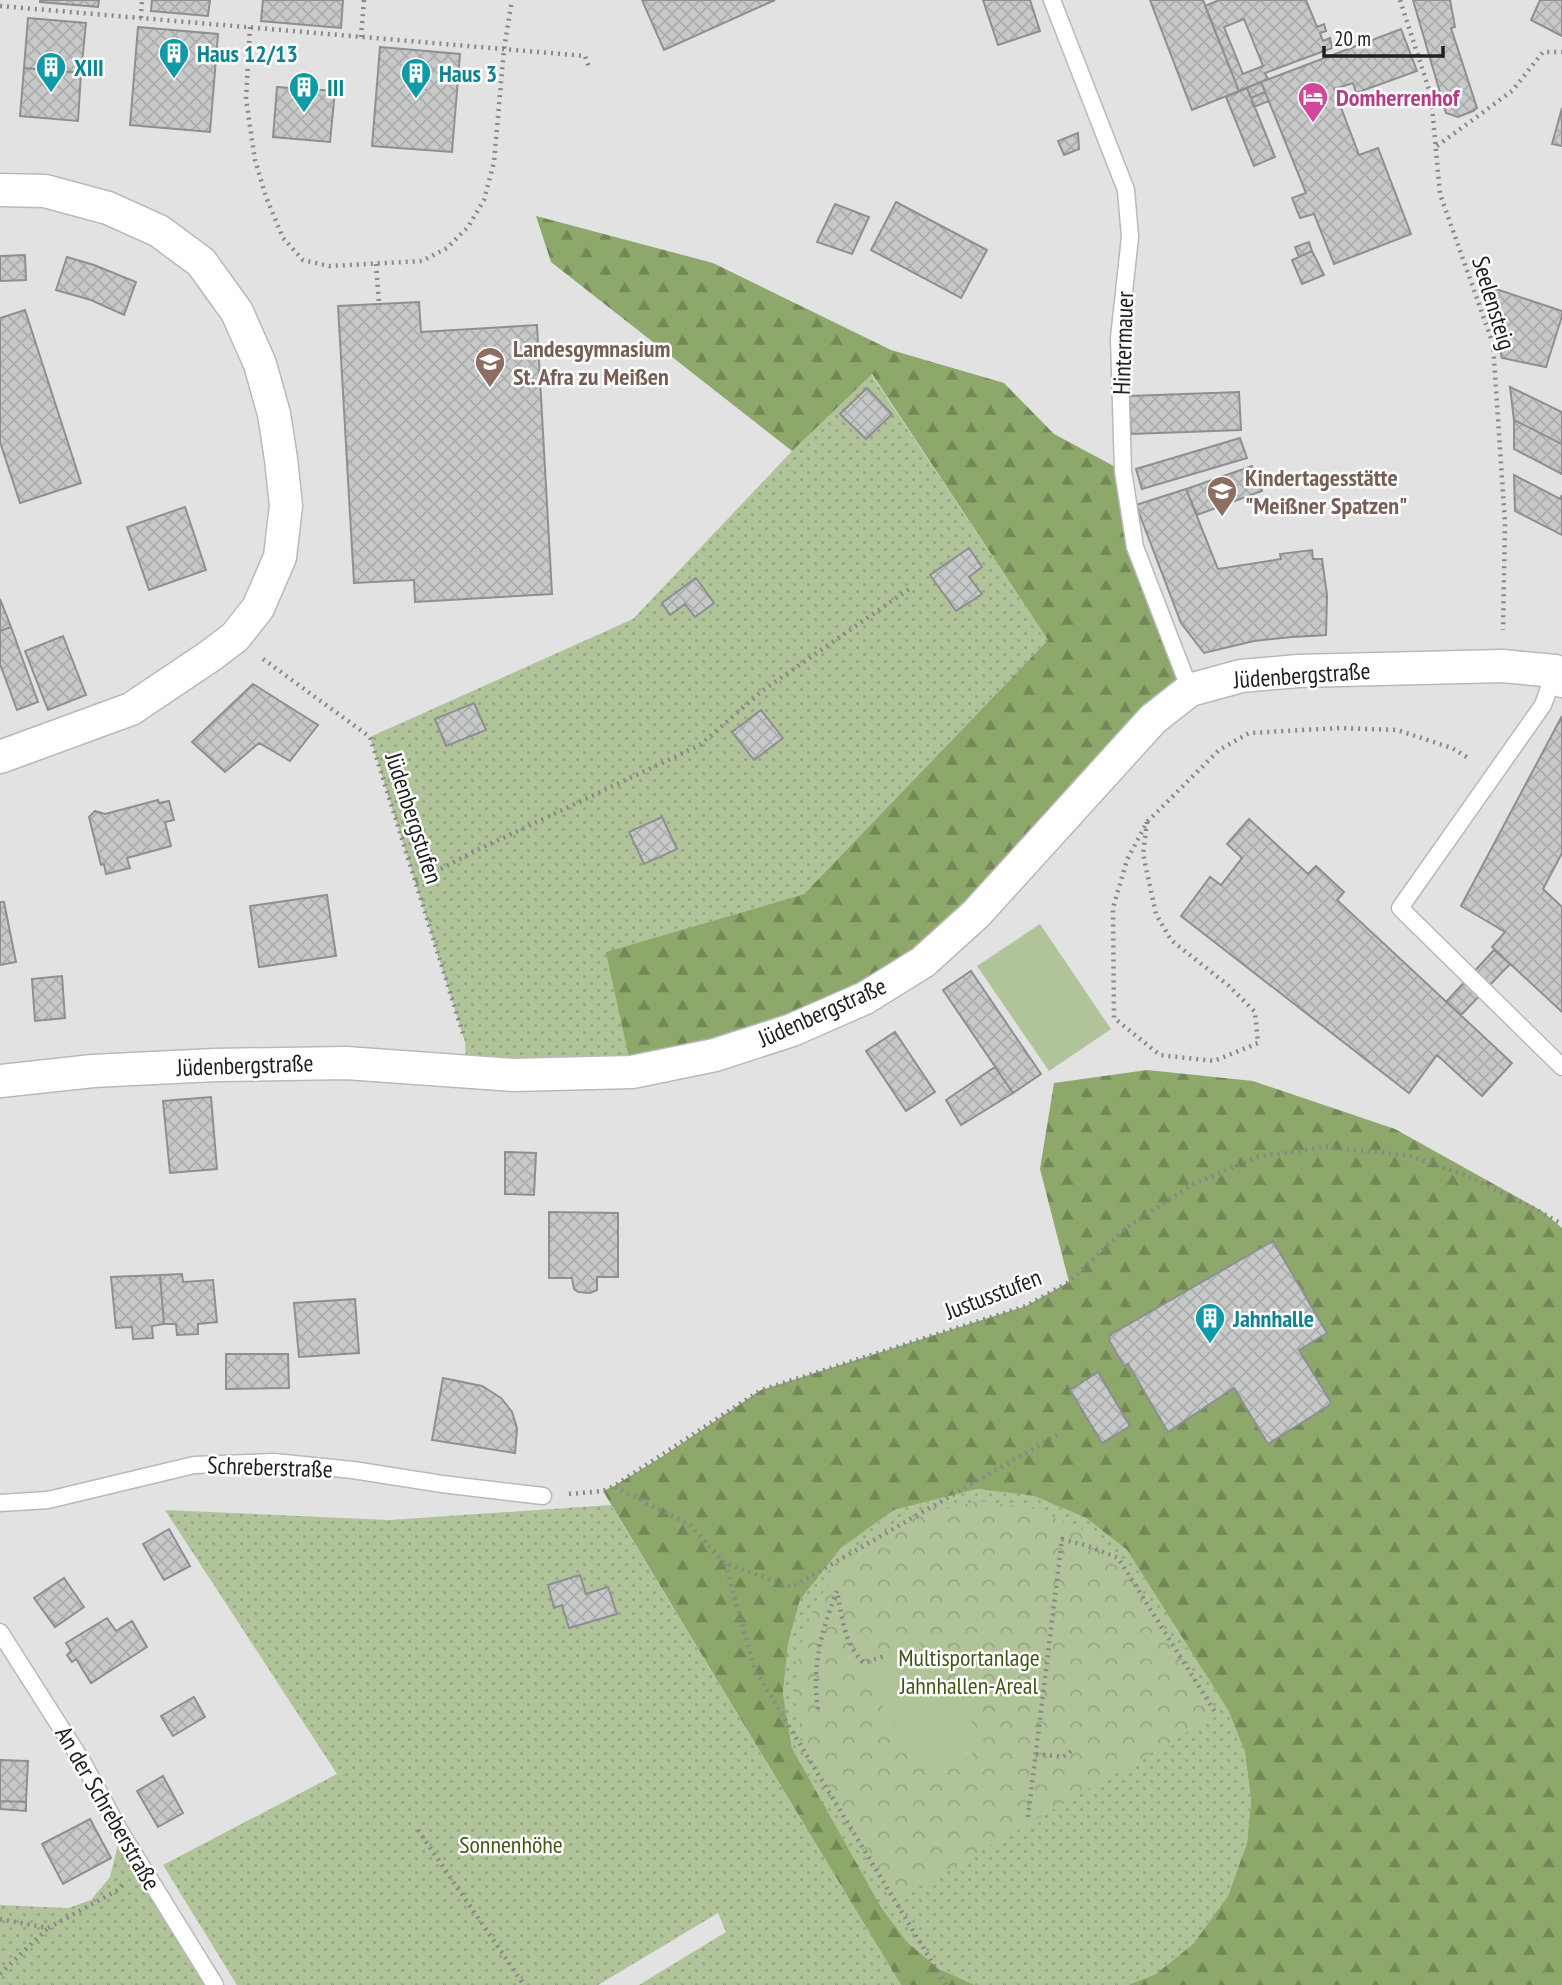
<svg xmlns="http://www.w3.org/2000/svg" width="1562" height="1985" font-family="'PT Sans Narrow',sans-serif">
	<defs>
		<pattern id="grass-dots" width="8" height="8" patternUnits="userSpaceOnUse" patternTransform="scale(1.75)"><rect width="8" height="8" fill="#b0c399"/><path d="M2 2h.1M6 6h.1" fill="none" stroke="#97a784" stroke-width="1.8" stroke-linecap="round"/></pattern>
		<pattern id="forest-firs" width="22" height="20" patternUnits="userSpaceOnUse" patternTransform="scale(1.75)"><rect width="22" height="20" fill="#8da86a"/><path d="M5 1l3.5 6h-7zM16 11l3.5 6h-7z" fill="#738857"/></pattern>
		<pattern id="park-crowns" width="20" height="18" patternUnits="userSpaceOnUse" patternTransform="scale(1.75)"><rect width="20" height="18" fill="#b0c399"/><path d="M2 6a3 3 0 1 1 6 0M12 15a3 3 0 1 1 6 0" fill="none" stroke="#97a784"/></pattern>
		<pattern id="building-cross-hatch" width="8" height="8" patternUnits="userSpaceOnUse" patternTransform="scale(1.75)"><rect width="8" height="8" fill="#c7c8c8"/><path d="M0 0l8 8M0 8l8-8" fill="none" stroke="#abacac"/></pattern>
	</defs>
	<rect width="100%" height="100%" fill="#e2e2e3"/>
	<!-- grass -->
	<path fill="url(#grass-dots)" d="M871,374L1048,640L804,894L607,952L632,1072L466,1071L465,1042L370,737L633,619L792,451Z
		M977,1489L1034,1496L1086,1518L1127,1550L1228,1710L1245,1752L1251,1801L1247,1843L1228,1896L1193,1944L1156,1974L1128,1985H975L939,1969L907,1942L881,1909L792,1748L783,1693L788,1644L800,1600L841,1548L894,1510Z
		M611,1505L901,1985H639L726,1932L718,1913L598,1985H237L163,1865L337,1774L165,1510L389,1520Z
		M121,1833L215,1985H0V1905L68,1908L91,1900L110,1877Z"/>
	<!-- forest -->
	<path fill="url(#forest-firs)" d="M536,216L713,263L891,350L1004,383L1054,434L1123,471L1135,547L1190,690L976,914L865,998L632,1072L606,952L804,894L1048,640L872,374L792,451L551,262Z
		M1147,1070L1253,1081L1395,1129L1542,1211L1562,1228V1985H1128L1156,1974L1193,1944L1228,1896L1247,1843L1251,1801L1245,1752L1228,1710L1127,1550L1086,1518L1034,1496L977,1489L894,1510L841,1548L800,1600L788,1644L783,1693L792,1748L882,1909L907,1942L939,1969L975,1985H901L603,1491L614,1486L663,1456L761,1390L1026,1306L1069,1282L1040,1169L1054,1083Z"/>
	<!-- park -->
	<path fill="url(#park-crowns)" d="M978,1501L1031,1508L1080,1528L1118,1558L1217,1715L892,1902L803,1744L795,1693L800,1647L815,1604L850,1556L899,1521Z"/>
	<!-- pitch -->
	<path fill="#b0c399" d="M1040,924L1111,1029L1049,1071L977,966Z
		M915,1636L986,1745L931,1781L860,1671Z"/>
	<!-- building -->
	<path fill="url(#building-cross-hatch)" stroke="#8e8f90" stroke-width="2" fill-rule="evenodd" d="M40,0H99L98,7L40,2Z
		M152,0H210L208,16L151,11Z
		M263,0H343L341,28L261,21Z
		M642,0H775L664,50Z
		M983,0H1030L1040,31L998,45Z
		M1150,0H1203L1239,91L1192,110Z
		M1219,0H1306L1317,27L1324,24L1326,31L1320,33L1323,41L1330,38L1332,48L1265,73L1268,79L1239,91L1205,6ZM1244,19L1263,66L1243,74L1224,27Z
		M1413,0H1450L1455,27L1451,28L1477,108L1473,111L1458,117L1446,113Z
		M1540,0H1562V36L1531,20Z
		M28,18L86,23L81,73L24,68Z
		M138,27L218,34L210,132L130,125Z
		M1401,29L1417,71L1356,93L1353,83L1334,89L1359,155L1378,148L1411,234L1334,264L1314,214L1300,218L1292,198L1306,193L1261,82Z
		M380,47L460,54L452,152L372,146Z
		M24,68L81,73L78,121L20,116Z
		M1261,82L1265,92L1251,98L1247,88Z
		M277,87L335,91L330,142L273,137Z
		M1247,88L1275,157L1254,166L1226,97Z
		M1265,92L1269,101L1254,107L1251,98Z
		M1562,108V146L1552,144Z
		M1078,133L1079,149L1064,155L1058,141Z
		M896,202L987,250L961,298L871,250Z
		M835,204L869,217L852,254L817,242Z
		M1309,242L1312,251L1299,257L1295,247Z
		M1312,251L1324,275L1302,284L1292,260Z
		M25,255L26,280L0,281V256Z
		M67,257L94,265L136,282L124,315L91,300L56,290Z
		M1481,284L1562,311V316L1546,367L1502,358Z
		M419,302L421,332L537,325L552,594L415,602L414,580L354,583L338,306Z
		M25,310L81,483L20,503L0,442V318Z
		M1510,387L1562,412V444L1514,420Z
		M867,388L892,414L866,439L840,414Z
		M1239,392L1241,430L1131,434L1129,396Z
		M1514,420L1562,444V474L1514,449Z
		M1240,438L1247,458L1142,489L1136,469Z
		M1252,466L1262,491L1197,515L1186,489Z
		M1514,475L1560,499L1562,495V535L1515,511Z
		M1186,489L1218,569L1281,559L1280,554L1312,550L1313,559H1322L1327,595L1326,635L1292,637L1254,641L1204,653L1181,623L1136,505Z
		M185,507L206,570L149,590L127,527Z
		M969,548L982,567L969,577L982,594L956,611L930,575Z
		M696,578L714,603L695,617L685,604L670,615L662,603Z
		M0,599L11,627L0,631Z
		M11,627L38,702L17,710L0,664V631Z
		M63,636L86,695L48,710L25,651Z
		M253,684L318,725L290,761L259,743L225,772L192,742Z
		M474,703L486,730L446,746L435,719Z
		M761,710L783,738L754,760L732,732Z
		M1562,716V853L1543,889L1562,907V1012L1492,947L1505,932L1461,906Z
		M158,800L159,803L169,801L174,820L165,822L171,846L127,858L130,868L106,874L104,864L101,865L89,817L95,811L105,814Z
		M662,817L677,849L644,864L629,832Z
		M1249,819L1308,874L1316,866L1344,892L1337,900L1512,1063L1482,1096L1437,1055L1409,1093L1181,916L1210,877L1221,885L1242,858L1227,844Z
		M327,895L336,956L259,967L250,906Z
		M0,902H4L16,962L0,965Z
		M1494,950L1510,964L1461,1015L1446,1002Z
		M971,971L1041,1074L1013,1093L943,990Z
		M62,976L65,1018L35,1021L32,979Z
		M895,1032L935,1092L906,1111L866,1051Z
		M995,1067L1013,1093L961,1125L946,1100Z
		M211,1097L217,1169L170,1173L163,1101Z
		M505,1152L536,1153L534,1195L505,1194Z
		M549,1212L618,1213V1277H597V1290L590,1293L578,1292L574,1289L572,1278H549Z
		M1273,1241L1327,1333L1299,1350L1331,1402L1328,1406L1268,1444L1234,1388L1168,1432L1128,1364L1124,1366L1109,1340L1110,1335Z
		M182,1274L183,1282L213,1280L217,1322L198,1324V1334L177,1335L176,1324H164L160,1275Z
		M160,1275L164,1324L152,1326L153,1338L133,1339L132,1327L116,1328L111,1277Z
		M355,1299L359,1353L299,1357L294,1303Z
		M226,1354H288L289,1388L226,1389Z
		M1098,1372L1130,1426L1102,1443L1070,1390Z
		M443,1378L482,1386L501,1398L512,1412L517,1428L515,1453L432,1440Z
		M169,1529L190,1566L164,1580L143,1544Z
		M580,1575L586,1594L608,1587L617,1614L569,1628L562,1605L554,1608L548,1585Z
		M64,1578L84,1607L55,1627L34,1598Z
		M107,1618L116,1631L132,1621L147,1647L91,1683L76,1659L72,1662L67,1655L71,1651L66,1643Z
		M194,1697L205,1717L173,1736L161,1716Z
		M0,1760L28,1761L26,1802L0,1801Z
		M163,1776L183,1813L158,1827L137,1791Z
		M0,1801L26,1802V1811L0,1809Z
		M90,1819L111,1858L63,1884L42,1844Z"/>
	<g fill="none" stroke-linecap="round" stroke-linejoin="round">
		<!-- lane casing -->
		<g stroke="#b8b9ba" stroke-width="19">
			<path id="lane" d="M1052,0L1126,190L1130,237L1119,338L1123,471L1135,547L1190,690
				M1555,671L1543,705L1400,908L1562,1067
				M0,1503L48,1500L194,1465L274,1462L353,1470L442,1484L543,1496
				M0,1632L82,1761L121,1833L215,1985"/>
		</g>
		<!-- street casing -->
		<g stroke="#b8b9ba" stroke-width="35">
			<path id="street" d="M0,190L45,191L108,208L159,231L201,262L237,312L260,364L274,414L281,459L286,506L280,557L258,608L235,637L210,656L131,709L0,757
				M0,1081L93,1071L215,1065L346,1063L513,1075L632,1072L715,1055L792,1030L865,998L923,962L976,914L1153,719L1190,690L1241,676L1298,671L1502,666L1555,671L1562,681"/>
		</g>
		<!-- path -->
		<path stroke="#888889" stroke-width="4.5" stroke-dasharray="2 5" stroke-linecap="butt" d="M1400,0L1431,96L1440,194L1493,344L1505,523L1503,630
			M0,6L585,56L589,67
			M141,18L142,0
			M250,27L246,99L255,160L266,197L283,238L303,260L329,266L422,261L447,248L468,227L484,200L494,162L504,49L512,0
			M361,37L364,0
			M1437,146L1512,91L1543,52H1562
			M376,264L379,303
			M263,659L370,737L464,1037
			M1147,822L1143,854L1156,914L1171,940L1229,986L1255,1012L1258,1043L1214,1061L1160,1055L1114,1018L1113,908L1127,860L1147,822L1219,750L1249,733L1340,728L1397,730L1452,748L1470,759
			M416,882L473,852L700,745L762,691L909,589
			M615,1487L690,1525L724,1563L792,1587L1057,1435
			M569,1494L603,1491L614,1486L761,1390L1026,1306L1069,1282L1126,1228L1191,1185L1257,1157L1325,1147L1406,1155L1465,1175L1531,1207L1562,1224
			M725,1564L755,1670L946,1985
			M818,1709C811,1668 822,1629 837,1591C842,1617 844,1644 864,1663L884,1656
			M1036,1754L1063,1757L1074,1749
			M1028,1817L1062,1539L1088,1546L1118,1558L1217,1715
			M418,1830L524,1985
			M0,1919L48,1928L118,1890L122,1885
			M0,1974L47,1929"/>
		<!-- lane -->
		<use href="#lane" stroke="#fff" stroke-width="16"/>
		<!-- street -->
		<use href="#street" stroke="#fff" stroke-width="32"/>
	</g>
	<!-- icons -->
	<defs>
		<g id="building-pin" transform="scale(1.575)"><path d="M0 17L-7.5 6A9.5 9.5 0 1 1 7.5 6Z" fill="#0f9aa8" stroke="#fff"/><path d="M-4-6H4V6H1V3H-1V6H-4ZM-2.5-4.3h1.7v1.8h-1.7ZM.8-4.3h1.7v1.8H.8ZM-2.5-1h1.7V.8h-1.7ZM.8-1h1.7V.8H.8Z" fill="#fff"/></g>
		<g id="hotel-pin" transform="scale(1.575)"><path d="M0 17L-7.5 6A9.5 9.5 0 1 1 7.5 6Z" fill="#d1479c" stroke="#fff"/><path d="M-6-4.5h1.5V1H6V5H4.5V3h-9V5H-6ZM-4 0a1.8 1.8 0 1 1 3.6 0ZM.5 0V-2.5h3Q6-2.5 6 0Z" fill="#fff"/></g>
		<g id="school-pin" transform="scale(1.575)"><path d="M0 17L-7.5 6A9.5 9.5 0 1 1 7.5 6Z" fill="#8d6e63" stroke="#fff"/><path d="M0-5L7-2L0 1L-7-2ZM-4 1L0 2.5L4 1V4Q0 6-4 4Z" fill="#fff"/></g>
	</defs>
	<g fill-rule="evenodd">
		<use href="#building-pin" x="174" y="53"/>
		<use href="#building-pin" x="51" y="67"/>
		<use href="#building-pin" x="416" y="73"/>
		<use href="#building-pin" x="304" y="87"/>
		<use href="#hotel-pin" x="1313" y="97"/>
		<use href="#school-pin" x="490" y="362"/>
		<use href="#school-pin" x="1222" y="491"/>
		<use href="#building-pin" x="1210" y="1318"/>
	</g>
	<g text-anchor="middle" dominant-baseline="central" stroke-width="5" stroke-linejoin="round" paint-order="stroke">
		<!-- culture labels -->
		<g font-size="24" font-weight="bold" fill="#0d838f" stroke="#fff" text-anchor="start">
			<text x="197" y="53">Haus 12/13</text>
			<text x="74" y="67">XIII</text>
			<text x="439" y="73">Haus 3</text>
			<text x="327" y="87">III</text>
			<text x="1233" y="1318">Jahnhalle</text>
		</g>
		<!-- hotel labels -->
		<g font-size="24" font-weight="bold" fill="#b23c85" stroke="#fff" text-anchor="start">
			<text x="1336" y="97">Domherrenhof</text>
		</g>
		<!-- street labels -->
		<g font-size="24" fill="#202021" stroke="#fff">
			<text transform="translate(1494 303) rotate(73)">Seelensteig</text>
			<text transform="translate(1123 343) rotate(-88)">Hintermauer</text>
			<text transform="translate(1302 675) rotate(-4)">Jüdenbergstraße</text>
			<text transform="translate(414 818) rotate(72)">Jüdenbergstufen</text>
			<text transform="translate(822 1012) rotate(-24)">Jüdenbergstraße</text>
			<text transform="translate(245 1065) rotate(-2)">Jüdenbergstraße</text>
			<text transform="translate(993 1294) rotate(-21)">Justusstufen</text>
			<text transform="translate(270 1467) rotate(2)">Schreberstraße</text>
			<text transform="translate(108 1808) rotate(60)">An der Schreberstraße</text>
		</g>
		<!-- education labels -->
		<g font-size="24" font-weight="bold" fill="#785e54" stroke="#fff" text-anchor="start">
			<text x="513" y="348">Landesgymnasium<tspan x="513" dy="28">St. Afra zu Meißen</tspan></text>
			<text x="1245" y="477">Kindertagesstätte<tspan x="1245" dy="28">"Meißner Spatzen"</tspan></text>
		</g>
		<!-- park labels -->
		<g font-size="24" fill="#3e5613" stroke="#fff">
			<text x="969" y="1657">Multisportanlage<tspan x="969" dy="28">Jahnhallen-Areal</tspan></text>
			<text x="511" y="1844">Sonnenhöhe</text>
		</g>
	</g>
	<!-- scale -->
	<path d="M1324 46v10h119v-10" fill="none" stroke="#202021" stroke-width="3.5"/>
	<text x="1334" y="46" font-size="21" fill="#202021" stroke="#ffffff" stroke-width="5" paint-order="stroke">20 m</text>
</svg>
